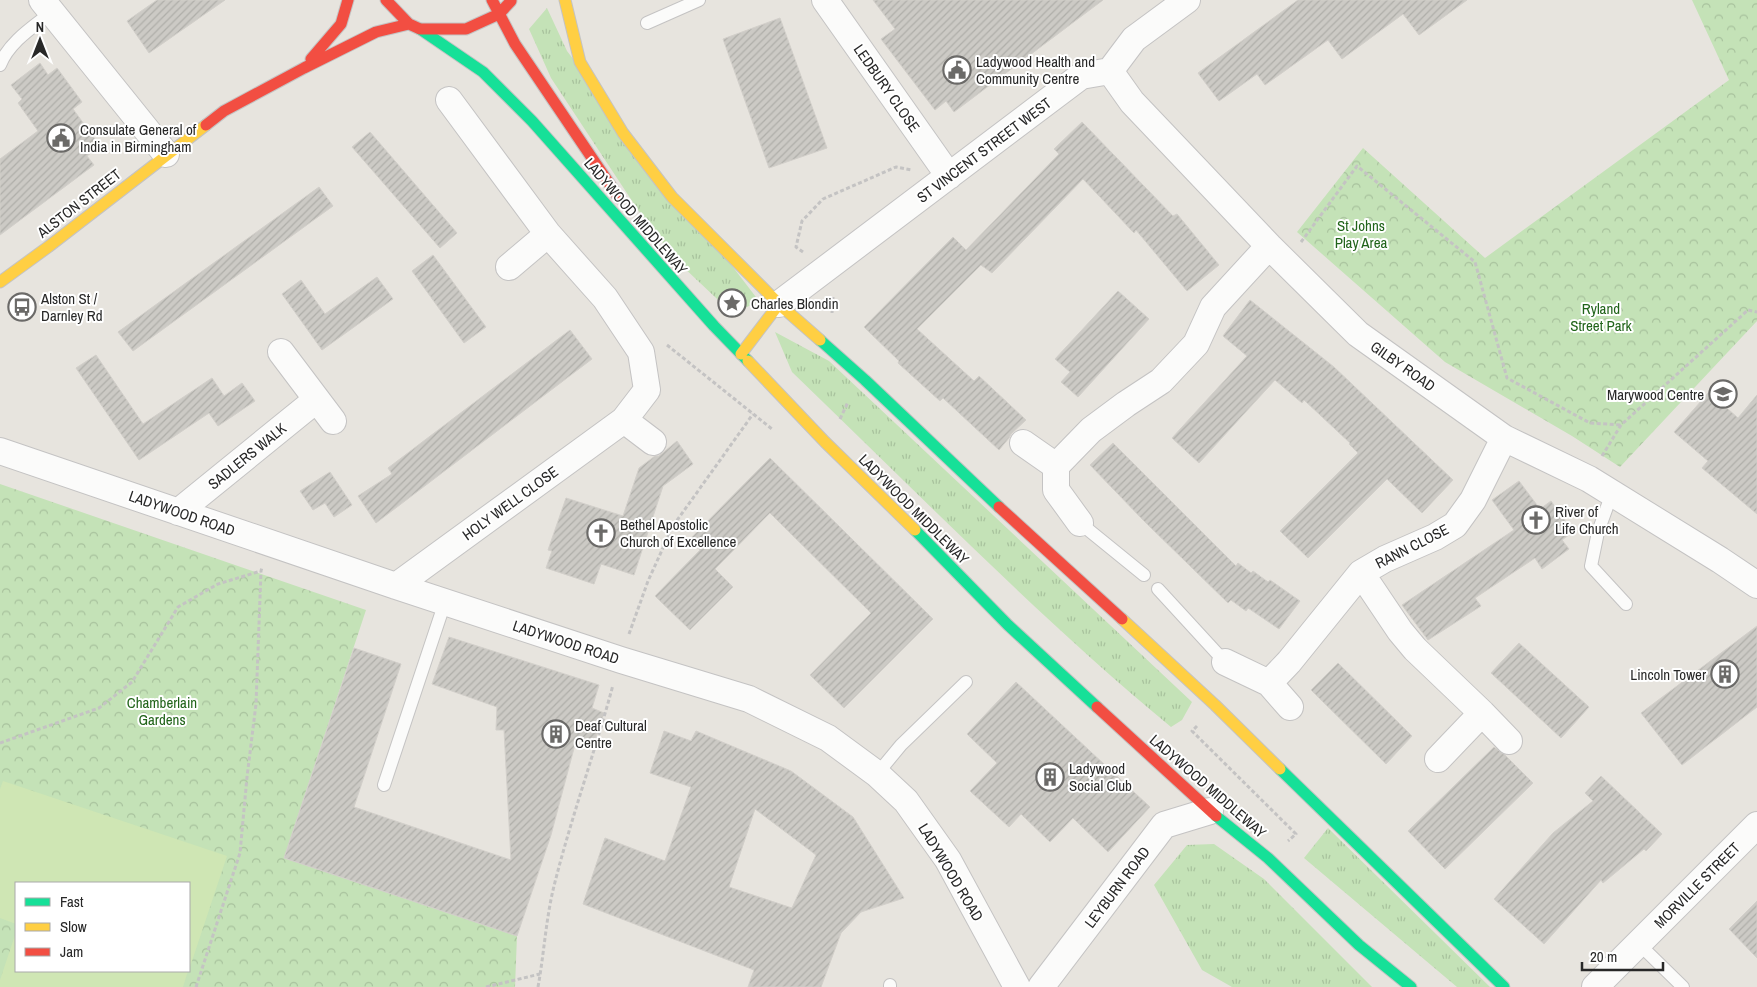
<svg xmlns="http://www.w3.org/2000/svg" width="1757" height="987" font-family="'Archivo Narrow',sans-serif">
	<defs>
		<pattern id="grass-tufts" width="24" height="20" patternUnits="userSpaceOnUse" patternTransform="scale(1.25)"><rect width="24" height="20" fill="#c4e2b7"/><path d="M3 7l-1-3M5 7V3M7 7l1-3M15 17l-1-3M17 17v-4M19 17l1-3" fill="none" stroke="#a8c29d"/></pattern>
		<pattern id="park-crowns" width="20" height="18" patternUnits="userSpaceOnUse" patternTransform="scale(1.25)"><rect width="20" height="18" fill="#c4e2b7"/><path d="M2 6a3 3 0 1 1 6 0M12 15a3 3 0 1 1 6 0" fill="none" stroke="#a8c29d"/></pattern>
		<pattern id="building-hatch" width="6" height="6" patternUnits="userSpaceOnUse" patternTransform="scale(1.25)"><rect width="6" height="6" fill="#cccac5"/><path d="M-1 1l2-2M0 6l6-6M5 7l2-2" fill="none" stroke="#afaea9"/></pattern>
	</defs>
	<rect width="100%" height="100%" fill="#e7e4de"/>
	<!-- grass -->
	<path fill="url(#grass-tufts)" d="M547,8L567,51L759,301L733,314L680,264L644,219L551,78L529,29Z
		M775,332L829,361L1192,702L1182,720L1171,727C1037,616 917,492 792,372Z
		M1328,828L1490,987H1457L1304,858Z
		M1214,844L1264,879L1372,987H1232L1202,970L1154,885L1187,845Z"/>
	<!-- park -->
	<path fill="url(#park-crowns)" fill-rule="evenodd" d="M1692,0H1757V321L1620,467L1572,436L1445,362L1297,232L1363,148L1485,258L1729,80Z
		M0,484L366,610L284,858L517,936L515,987H0ZM16,883H189V971H16Z"/>
	<!-- pitch -->
	<path fill="#cfe6b4" d="M3,781L227,856L189,970V883H16V924L0,918V789Z
		M16,932V971H188L183,987H0V980Z"/>
	<!-- building -->
	<path fill="url(#building-hatch)" stroke="#d2cfca" fill-rule="evenodd" d="M157,0H225L149,53L127,21Z
		M873,0H1103L954,112L946,101L935,110L881,39L895,29Z
		M1298,0H1467L1419,35L1403,14L1342,59L1328,40L1265,85L1257,74L1219,101L1198,73Z
		M780,18L827,148L769,168L723,39Z
		M40,63L48,75L57,68L82,102L73,109L100,146L87,156L94,165L0,235V159L38,131L18,103L22,99L11,85Z
		M1082,122L1173,216L1177,214L1219,265L1187,291L1136,230L1134,233L1083,179L992,273L981,265L917,329L974,381L979,376L1026,420L1011,434L1009,438L999,450L943,398L940,401L898,363L899,361L864,327L953,237L966,250L1059,154L1054,149Z
		M370,132L457,233L440,248L352,147Z
		M319,187L333,206L133,351L118,332Z
		M433,255L486,327L464,343L412,271Z
		M377,277L393,299L322,350L282,294L301,280L325,314Z
		M1118,291L1149,319L1078,397L1061,382L1070,372L1055,359Z
		M1250,300L1334,367L1453,480L1422,513L1387,479L1308,558L1280,531L1358,453L1349,444L1350,443L1304,400L1302,403L1275,380L1199,463L1172,438L1247,356L1223,336Z
		M570,330L592,359L376,523L358,496L392,474L388,468Z
		M96,355L143,424L212,378L224,396L242,383L255,401L218,426L209,413L139,460L76,368Z
		M1709,392L1738,418L1757,395V514L1702,468L1708,461L1674,432Z
		M677,441L693,464L663,486L634,575L601,564L594,584L546,568L552,551L548,550L566,498L623,516L639,468L655,456H659Z
		M1113,443L1236,566L1238,563L1251,573L1253,571L1268,582L1270,580L1300,601L1279,629L1248,608L1246,611L1231,600L1228,603L1144,521L1090,465Z
		M770,458L933,619L844,708L810,675L871,613L770,513L715,569L733,587L690,630L655,596L700,550L689,540Z
		M330,472L352,505L334,517L325,503L313,510L300,491Z
		M1519,481L1540,509L1551,501L1573,532L1562,540L1569,549L1542,569L1535,558L1475,598L1481,606L1428,640L1402,605L1514,530L1492,500Z
		M1757,626V707L1682,765L1641,713Z
		M449,637L599,685L592,708L604,713L594,743L577,737L551,835L517,936L284,858L354,648L401,664L354,807L511,860L504,730H496L497,707L432,684Z
		M1519,643L1589,707L1561,738L1491,673Z
		M1338,663L1412,736L1386,764L1311,690Z
		M1016,682L1150,807L1108,852L1073,818L1050,842L1021,814L1009,827L970,791L997,763L967,734Z
		M664,731L691,741L696,731L791,771L853,817L904,898L861,912L841,933L821,987H748L754,970L583,904L605,838L665,861L691,787L650,773ZM755,809L816,855L792,908L729,887Z
		M1494,747L1505,755L1533,783L1445,869L1408,831Z
		M1601,776L1662,834L1646,851L1644,849L1603,883L1601,880L1544,944L1494,899L1553,833L1593,801L1585,793Z
		M1757,901V958L1729,929Z"/>
	<g fill="none" stroke-linecap="round" stroke-linejoin="round">
		<!-- lane casing -->
		<g stroke="#c4c3c3" stroke-width="14">
			<path id="lane" d="M647,23L699,0
				M0,65C9,42 33,27 52,12
				M1612,493L1598,532L1591,566L1626,604
				M1080,523L1144,575
				M1158,589L1225,662
				M877,774L901,745L966,682
				M384,785L445,602
				M1639,944L1683,987
				M890,985V987"/>
		</g>
		<!-- street casing -->
		<g stroke="#c4c3c3" stroke-width="28">
			<path id="street" d="M42,0L166,154
				M825,0L949,176
				M1110,71L1132,102L1269,246L1358,334L1504,438L1589,479L1720,560L1757,585
				M509,267L548,234
				M779,304L1081,76L1110,71L1134,39L1187,0
				M281,352L333,421
				M624,420L653,442
				M1023,443L1056,466V490L1080,523
				M0,451L396,586L621,660L749,699L828,738L877,774L906,801L948,860L1017,987
				M1056,466L1091,430L1126,404L1161,381L1196,344L1213,307L1269,246
				M178,512L316,400
				M1361,573L1400,631L1415,649L1482,713L1509,741
				M396,586L624,420L647,390L641,352L605,298L548,234L449,100
				M1225,662L1269,683L1290,707
				M1269,683L1289,662L1361,573L1385,559L1435,537L1455,525L1473,500L1504,438
				M1438,759L1482,713
				M1041,987L1164,825L1210,811
				M1595,987L1757,825"/>
		</g>
		<!-- fast casing -->
		<g stroke="#c4c3c3" stroke-width="13">
			<path id="fast" d="M420,29L483,72L532,121L714,326L748,361
				M820,340L865,380L999,507
				M915,530L1008,625L1097,707
				M1280,769L1504,987
				M1216,816L1268,858L1359,945L1411,987"/>
		</g>
		<!-- slow casing -->
		<g stroke="#c4c3c3" stroke-width="13">
			<path id="slow" d="M565,0L580,62L623,133L672,197L779,304L820,340
				M0,282L48,247L206,125
				M741,354L779,304
				M748,361L825,442L915,530
				M1122,619L1215,705L1280,769"/>
		</g>
		<!-- jam casing -->
		<g stroke="#c4c3c3" stroke-width="13">
			<path id="jam" d="M386,0L409,24L420,29H466L499,14L511,1
				M492,0L515,44L619,198
				M311,59L341,24L348,0
				M206,125L224,111L304,68L376,32L409,24
				M999,507L1122,619
				M1097,707L1216,816"/>
		</g>
		<!-- path -->
		<path stroke="#c4c3c3" stroke-width="3" stroke-dasharray="4 2.5" stroke-linecap="butt" d="M1301,242L1357,166L1475,262L1507,378L1590,423L1621,425
			M803,252L796,247L802,221L823,199L896,167L912,170
			M832,313L833,297
			M667,345L772,429
			M840,419L848,402
			M1602,456L1621,425L1748,310L1757,312
			M629,634L648,581L673,526L753,414
			M1197,726L1192,731L1296,834L1288,841
			M0,743L99,708L132,682L178,607L218,584L261,571
			M196,987L240,853L247,777L256,704L261,571L262,567
			M486,987L540,974
			M538,987C544,954 546,918 554,886C571,818 595,752 613,685"/>
		<!-- lane -->
		<use href="#lane" stroke="#fbfbfa" stroke-width="12"/>
		<!-- street -->
		<use href="#street" stroke="#fbfbfa" stroke-width="26"/>
		<!-- fast -->
		<use href="#fast" stroke="#16e098" stroke-width="11"/>
		<!-- slow -->
		<use href="#slow" stroke="#ffcf43" stroke-width="11"/>
		<!-- jam -->
		<use href="#jam" stroke="#f24e42" stroke-width="11"/>
	</g>
	<!-- icons -->
	<defs>
		<g id="civic-ring" transform="scale(1.4375)"><circle r="9.5" fill="#fff" stroke="#6b6a68" stroke-width="1.5"/><path d="M-.6-6.5H3V-4.5H.6V-3L4-1V1h2V6H-6V1h2V-1L-.6-3ZM-1.2 2.5V6h2.4V2.5Z" fill="#6b6a68"/></g>
		<g id="sight-ring" transform="scale(1.4375)"><circle r="9.5" fill="#fff" stroke="#6b6a68" stroke-width="1.5"/><path d="M0-6L1.8-2.2L6-1.7L2.9 1.2L3.7 5.4L0 3.3L-3.7 5.4L-2.9 1.2L-6-1.7L-1.8-2.2Z" fill="#6b6a68"/></g>
		<g id="bus-ring" transform="scale(1.4375)"><circle r="9.5" fill="#fff" stroke="#6b6a68" stroke-width="1.5"/><path d="M-5-6H5V4H4V6H2V4H-2V6H-4V4H-5ZM-3.5-4V0h7V-4ZM-3.5 1.2v1.5H-2V1.2ZM2 1.2v1.5H3.5V1.2Z" fill="#6b6a68"/></g>
		<g id="school-ring" transform="scale(1.4375)"><circle r="9.5" fill="#fff" stroke="#6b6a68" stroke-width="1.5"/><path d="M0-5L7-2L0 1L-7-2ZM-4 1L0 2.5L4 1V4Q0 6-4 4Z" fill="#6b6a68"/></g>
		<g id="church-ring" transform="scale(1.4375)"><circle r="9.5" fill="#fff" stroke="#6b6a68" stroke-width="1.5"/><path d="M-1.2-6h2.4v3.5h3.3v2.4h-3.3V6h-2.4V-.1h-3.3v-2.4h3.3Z" fill="#6b6a68"/></g>
		<g id="building-ring" transform="scale(1.4375)"><circle r="9.5" fill="#fff" stroke="#6b6a68" stroke-width="1.5"/><path d="M-4-6H4V6H1V3H-1V6H-4ZM-2.5-4.3h1.7v1.8h-1.7ZM.8-4.3h1.7v1.8H.8ZM-2.5-1h1.7V.8h-1.7ZM.8-1h1.7V.8H.8Z" fill="#6b6a68"/></g>
	</defs>
	<g fill-rule="evenodd">
		<use href="#civic-ring" x="957" y="70"/>
		<use href="#civic-ring" x="61" y="138"/>
		<use href="#sight-ring" x="732" y="303"/>
		<use href="#bus-ring" x="22" y="307"/>
		<use href="#school-ring" x="1723" y="394"/>
		<use href="#church-ring" x="1536" y="520"/>
		<use href="#church-ring" x="601" y="533"/>
		<use href="#building-ring" x="1725" y="674"/>
		<use href="#building-ring" x="556" y="734"/>
		<use href="#building-ring" x="1050" y="777"/>
	</g>
	<g text-anchor="middle" dominant-baseline="central" stroke-width="4" stroke-linejoin="round" paint-order="stroke">
		<!-- poi labels -->
		<g font-size="15" fill="#282828" stroke="#fff" text-anchor="start">
			<text x="976" y="61">Ladywood Health and<tspan x="976" dy="17">Community Centre</tspan></text>
			<text x="80" y="129">Consulate General of<tspan x="80" dy="17">India in Birmingham</tspan></text>
			<text x="41" y="298">Alston St /<tspan x="41" dy="17">Darnley Rd</tspan></text>
			<text x="751" y="303">Charles Blondin</text>
			<text x="1704" y="394" text-anchor="end">Marywood Centre</text>
			<text x="1555" y="511">River of<tspan x="1555" dy="17">Life Church</tspan></text>
			<text x="620" y="524">Bethel Apostolic<tspan x="620" dy="17">Church of Excellence</tspan></text>
			<text x="1706" y="674" text-anchor="end">Lincoln Tower</text>
			<text x="575" y="725">Deaf Cultural<tspan x="575" dy="17">Centre</tspan></text>
			<text x="1069" y="768">Ladywood<tspan x="1069" dy="17">Social Club</tspan></text>
		</g>
		<!-- street labels -->
		<g font-size="15" fill="#282828" stroke="#fff">
			<text transform="translate(887 88) rotate(55)">LEDBURY CLOSE</text>
			<text transform="translate(984 150) rotate(-37)">ST VINCENT STREET WEST</text>
			<text transform="translate(79 203) rotate(-38)">ALSTON STREET</text>
			<text transform="translate(636 216) rotate(49)">LADYWOOD MIDDLEWAY</text>
			<text transform="translate(1403 366) rotate(35)">GILBY ROAD</text>
			<text transform="translate(247 456) rotate(-39)">SADLERS WALK</text>
			<text transform="translate(510 503) rotate(-36)">HOLY WELL CLOSE</text>
			<text transform="translate(914 509) rotate(45)">LADYWOOD MIDDLEWAY</text>
			<text transform="translate(182 513) rotate(19)">LADYWOOD ROAD</text>
			<text transform="translate(1412 546) rotate(-27)">RANN CLOSE</text>
			<text transform="translate(566 642) rotate(18)">LADYWOOD ROAD</text>
			<text transform="translate(1208 786) rotate(41)">LADYWOOD MIDDLEWAY</text>
			<text transform="translate(951 872) rotate(59)">LADYWOOD ROAD</text>
			<text transform="translate(1697 885) rotate(-45)">MORVILLE STREET</text>
			<text transform="translate(1117 887) rotate(-53)">LEYBURN ROAD</text>
		</g>
		<!-- park labels -->
		<g font-size="15" fill="#21641a" stroke="#fff">
			<text x="1361" y="225">St Johns<tspan x="1361" dy="17">Play Area</tspan></text>
			<text x="1601" y="308">Ryland<tspan x="1601" dy="17">Street Park</tspan></text>
			<text x="162" y="702">Chamberlain<tspan x="162" dy="17">Gardens</tspan></text>
		</g>
	</g>
	<!-- legend -->
	<rect x="15" y="882" width="175" height="90" fill="#ffffff" stroke="#a9a9a9"/>
	<rect x="25" y="898" width="25" height="8" fill="#16e098" stroke="#a9a9a9"/>
	<text x="60" y="907" font-size="15" fill="#282828">Fast</text>
	<rect x="25" y="923" width="25" height="8" fill="#ffcf43" stroke="#a9a9a9"/>
	<text x="60" y="932" font-size="15" fill="#282828">Slow</text>
	<rect x="25" y="948" width="25" height="8" fill="#f24e42" stroke="#a9a9a9"/>
	<text x="60" y="957" font-size="15" fill="#282828">Jam</text>
	<!-- north arrow -->
	<g transform="translate(40 40)" stroke="#ffffff" stroke-width="4" paint-order="stroke">
	<path d="M0-4L9 19L0 12L-9 19Z" fill="#282828"/>
	<text y="-8" font-size="14" font-weight="bold" text-anchor="middle" fill="#282828">N</text>
	</g>
	<!-- scale -->
	<path d="M1582 962v8h81v-8" fill="none" stroke="#282828" stroke-width="2.5"/>
	<text x="1590" y="962" font-size="15" fill="#282828" stroke="#ffffff" stroke-width="4" paint-order="stroke">20 m</text>
</svg>
